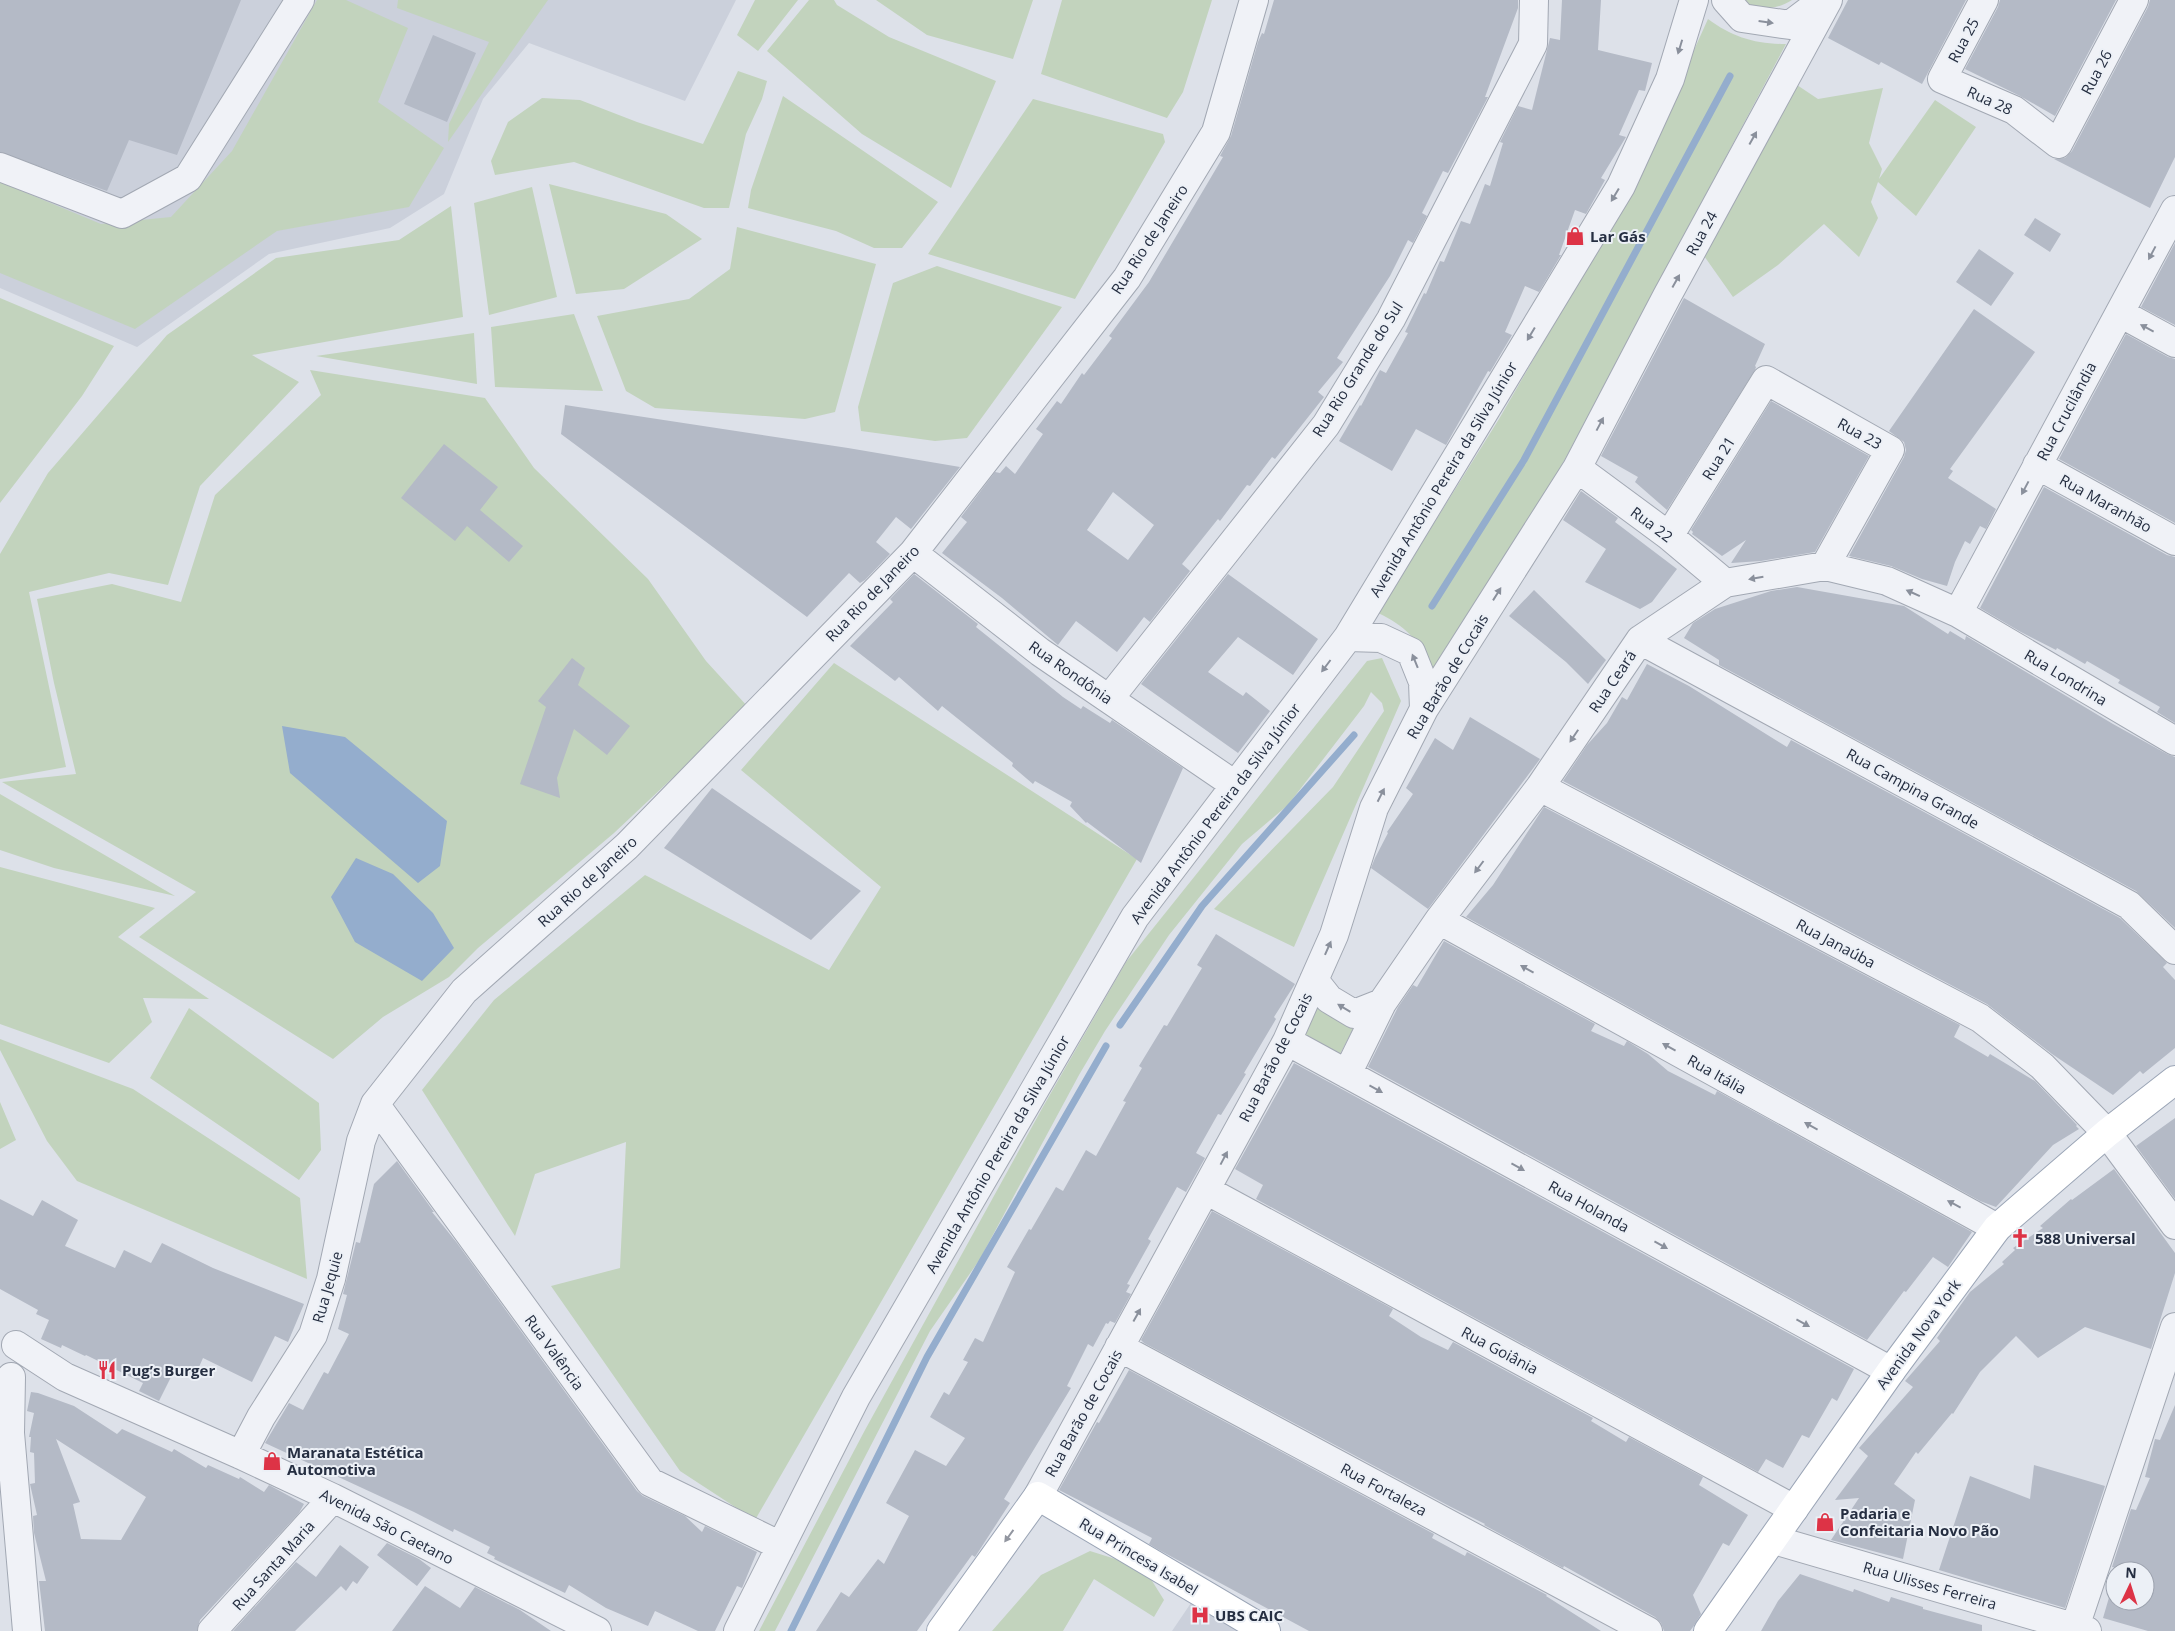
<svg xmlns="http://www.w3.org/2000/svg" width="2175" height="1631" font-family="'Open Sans',sans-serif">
	<rect width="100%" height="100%" fill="#dde1e9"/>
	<!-- built -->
	<path fill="#cbd0db" d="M0,0H736L685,101L529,43L483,99L444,194L390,228L269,254L137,347L0,288Z
		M1193,1600L1240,1631H1172Z"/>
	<!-- green -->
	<path fill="#c2d3bd" d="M317,0H346L408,28L378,102L444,148L409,207L277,231L135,329L0,273V182L101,224L171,217L232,151Z
		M398,0H548L448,142L449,124L489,42L397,8Z
		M755,0H798L758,51L737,35Z
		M809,0H834L837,5L889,37L996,81L951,188L862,134L767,51Z
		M876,0H1033L1013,59L927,35Z
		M1062,0H1212L1183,92L1167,118L1041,74Z
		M1741,0H1792C1776,10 1757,12 1741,0Z
		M1708,19C1732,37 1755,44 1786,44L1556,476L1433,668C1421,642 1404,625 1378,613L1499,419L1628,196Z
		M738,71L767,81L762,99L746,134L729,208H704L574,162L495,175L491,161L508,122L542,98L580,100L637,122L703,144Z
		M1794,83L1818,99L1883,88L1869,143L1882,169L1879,179L1935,100L1976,127L1916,216L1878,182L1871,202L1878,218L1859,257L1824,224L1778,265L1733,297L1702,253Z
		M783,96L938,202L902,248H874L836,231L748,208L751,190Z
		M1033,99L1163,134L1165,142L1075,299L928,254Z
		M549,184L666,214L702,239L624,289L576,294Z
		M532,187L557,297L489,315L474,203Z
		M451,206L463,317L252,355L299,382L200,486L168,585L109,573L29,592L66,767L0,779V554L48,473L167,335L276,258L399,240Z
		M737,227L876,264L835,412L805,419L655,408L626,391L597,316L689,299L730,269Z
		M937,266L1062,307L967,438L935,441L861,431L858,407L893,283Z
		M0,298L114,346L82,396L0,503Z
		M574,314L603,391L495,387L491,327Z
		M474,333L477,384L316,356Z
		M310,370L485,398L534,468L648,579L706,661L748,707L614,833L478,948L449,977L383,1017L333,1059L139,937L196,892L2,782L76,774L54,683L37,599L112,584L181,602L215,495L321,395Z
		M1382,658L1401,701L1294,947L1214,909L1333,787L1384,711L1382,703L1371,692L1364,706L1288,805L1242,844L1169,935L1105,1031L1079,1075L980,1259L930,1331L775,1631H759L865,1430L1044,1105L1126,962L1367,661Z
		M834,663L1137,859L755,1520L680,1471L551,1286L620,1268L626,1142L535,1174L515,1236L422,1090L494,1000L645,875L829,970L881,887L741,770Z
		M0,794L175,896L54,868L0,850Z
		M0,867L155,908L118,937L209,999L143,998L152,1022L109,1063L0,1024Z
		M1316,1002L1356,1023L1339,1056L1299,1035Z
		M189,1008L319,1103L321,1150L299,1180L150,1078Z
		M0,1039L133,1089L300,1198L307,1279L77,1181L47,1141L0,1050Z
		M0,1102L16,1140L0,1149Z
		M1090,1551L1144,1568L1164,1600L1154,1617L1094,1579L1063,1631H992L1041,1575Z"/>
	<!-- water -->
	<path fill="#94adcd" d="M282,726L345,737L447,821L440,866L418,883L290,773Z
		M356,858L393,874L433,913L454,948L422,981L355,942L331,897Z"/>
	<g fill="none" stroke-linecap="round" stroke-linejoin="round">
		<!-- stream -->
		<path stroke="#94adcd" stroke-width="7" d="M1432,606L1524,460L1730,76
			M1120,1025L1202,906L1354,735
			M791,1631L927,1357L1106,1046"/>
	</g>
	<!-- building -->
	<path fill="#b4bac6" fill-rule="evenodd" d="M0,0H241L177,155L129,140L107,191L0,152Z
		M1274,0H1518V8L1485,97H1488L1448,173L1443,171L1422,213L1427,216L1413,243L1408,240L1390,276L1337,358L1343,362L1318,392L1324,397L1275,459L1272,457L1250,486L1247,485L1220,521L1218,519L1182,564L1190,571L1150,622L1144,617L1117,652L1076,621L1058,645L1002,598L942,553L967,522L961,517L995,472L1000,473L1006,466L1015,474L1043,434L1036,429L1057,401L1061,404L1082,373L1084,375L1112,338L1109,336L1149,282L1223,157L1220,156L1231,136L1258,42L1262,33L1264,34ZM1113,492L1154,525L1128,560L1087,530Z
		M1562,0H1601L1598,50L1652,63L1645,91L1639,90L1619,135L1626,137L1601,178L1605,180L1586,214L1575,210L1559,255H1561L1539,292L1525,286L1505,332L1512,335L1490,372L1488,371L1446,445L1416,429L1392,471L1339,441L1360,405L1361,406L1380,370L1386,373L1408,333L1405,332L1424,293L1426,294L1440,261L1444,262L1461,221L1470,224L1485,184L1490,186L1503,143L1500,142L1518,106L1532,110L1550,38L1560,40Z
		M1848,0H1966L1922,84L1881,62L1879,65L1828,38Z
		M2000,0H2116L2055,116L2020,96L1965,69L1998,7Z
		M2150,0H2175V157L2150,208L2054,159L2065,158L2072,151L2148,7Z
		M433,35L476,53L447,122L404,104Z
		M2035,218L2061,234L2050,252L2024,235Z
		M2175,243V325L2141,307Z
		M1979,249L2014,273L1991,306L1956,282Z
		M1684,298L1765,344L1755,366L1756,367L1755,370L1667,510L1635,482L1638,477L1601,456Z
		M1974,309L2035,352L1950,469L1953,471L1948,478L1996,509L1986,529L1980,526L1970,544L1965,541L1955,562L1947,586L1922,579L1891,566L1849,556L1904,457L1906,450L1904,442L1889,431Z
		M2126,334L2168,357L2175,359V523L2059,459Z
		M1771,401L1869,456L1815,552L1761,561L1731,563L1746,540L1722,556L1692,534L1693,532L1691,530Z
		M565,405L848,448L960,467L911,529L896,517L876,542L890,554L865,580L860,583L849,573L807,617L561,434Z
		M444,444L498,487L480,510L523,546L509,562L467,526L455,541L401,498Z
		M2044,487L2167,555L2175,557V723L2157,712L2160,707L2118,683L2120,680L2087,661L2085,664L2057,648L2056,650L2019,631L1980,608Z
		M1581,491L1618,518L1615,522L1677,569L1652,602L1640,609L1585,582L1606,549L1563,520Z
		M914,574L978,624L976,627L1063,697L1081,709L1083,706L1110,723L1112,720L1183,768L1141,863L1087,822L1086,823L1070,806L1072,802L1035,781L1033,784L1012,766L1013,763L942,706L938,711L899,677L895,681L850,646L893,602L890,599Z
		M1228,574L1318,639L1293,675L1238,637L1208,672L1243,696L1246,692L1270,711L1238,753L1141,684Z
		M1797,587L1904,606L1948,634L1950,631L1965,640L1966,636L2113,724L2167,754L2175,757V928L2136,891L1719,665V660L1684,638L1693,623L1715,609L1771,591Z
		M1534,590L1606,660L1588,684L1566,662L1509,616Z
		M572,658L585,668L578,685L630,726L607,755L574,729L557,778L560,798L520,784L546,707L538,701Z
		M1647,664L1689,686L1787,747L1791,740L2120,918L2167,963L2163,967L2175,980V1048L2143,1074L2140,1071L2113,1095L2052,1054L1987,1004L1563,781L1587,745L1607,723L1622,697L1627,700Z
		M1470,717L1540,759L1428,909L1371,868L1375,858L1388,833L1387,832L1413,794L1406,788L1435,738L1453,750Z
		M712,788L861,891L811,940L664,848Z
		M1544,807L1960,1025L1954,1037L1988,1057L1990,1054L2035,1081L2077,1125L2076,1126L2079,1129L2053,1145L1996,1207L1980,1201L1466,917L1493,885Z
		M1216,934L1295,984L1274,1017L1276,1019L1244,1073L1246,1074L1221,1115L1218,1114L1196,1153L1205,1158L1186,1192L1177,1187L1148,1239L1151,1241L1127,1284L1130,1285L1126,1292L1131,1294L1115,1323L1110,1321L1108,1324L1106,1323L1093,1347L1088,1344L1067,1386L1071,1388L1004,1499L1010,1503L975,1557L972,1555L917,1631H816L841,1592L849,1597L878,1559L884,1564L909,1516L886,1503L915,1450L946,1466L965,1438L930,1417L944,1392L949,1395L968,1362L963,1360L975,1338L983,1342L1015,1272L1007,1267L1029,1229L1031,1230L1056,1187L1063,1191L1086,1150L1096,1156L1126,1102L1123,1101L1142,1068L1139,1066L1164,1025L1167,1026L1202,968L1197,965Z
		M1444,941L1595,1024L1591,1031L1624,1046L1627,1041L1648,1054L1668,1071L1715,1095L1717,1091L1972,1232L1948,1267L1933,1257L1906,1292L1904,1291L1867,1340L1368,1067L1398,1007L1413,985L1417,987Z
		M1294,1063L1854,1369L1837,1401L1832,1398L1809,1438L1802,1435L1783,1468L1766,1459L1758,1472L1256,1199L1263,1185L1235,1169Z
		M2175,1118V1199L2136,1146Z
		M397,1161L434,1212H432L457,1243L637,1491L643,1496L685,1516L702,1532L705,1526L757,1552L742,1588L737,1586L715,1631H698L655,1611L648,1626L606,1608L569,1585L565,1593L494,1559L495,1557L487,1553L490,1547L454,1529L453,1532L414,1512L265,1443L289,1403L303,1410L324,1372L328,1374L349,1334L338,1329L347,1295L343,1294L356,1242L360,1243L374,1184Z
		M2114,1169L2175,1253V1273L2151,1349L2085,1327L2038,1358L2016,1336L1980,1372L1953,1414L1952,1413L1918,1454L1916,1452L1894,1484L1915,1500L1903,1559L1831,1540L1859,1498L1835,1500L1868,1456L1859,1448L1913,1387L1905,1381L1940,1341L1937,1338L1970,1292L2004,1264L2002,1262L2015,1250L2013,1248L2043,1228L2040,1226L2071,1199L2072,1200Z
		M0,1199L33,1216L42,1200L78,1220L65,1246L115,1268L124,1250L151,1263L162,1243L213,1268L304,1304L288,1342L275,1336L252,1382L203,1358L195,1376L176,1367L159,1401L139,1391L143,1383L86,1355L85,1356L62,1345L61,1348L41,1339L49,1320L36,1314L38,1310L0,1289Z
		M1212,1211L1393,1309L1389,1316L1421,1337L1448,1350L1453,1342L1593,1418L1591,1421L1626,1442L1629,1437L1703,1477L1699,1485L1748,1515L1729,1546L1723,1543L1693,1595L1701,1614L1693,1627L1690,1631H1664L1661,1623L1655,1617L1564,1566L1563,1568L1484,1525L1485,1524L1451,1507L1144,1343L1141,1340Z
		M1129,1370L1434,1534L1432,1538L1465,1556L1467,1552L1547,1595L1546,1596L1601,1631H1309L1159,1550L1149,1544L1152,1538L1059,1490L1097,1422L1099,1423Z
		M31,1392L38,1393L74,1406L117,1434L122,1429L172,1452L174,1449L206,1468L208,1465L239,1479L240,1477L264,1492L269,1485L304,1504L299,1513L200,1620L197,1631H45L39,1581H46L34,1533L33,1516L37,1515L30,1484L35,1483L34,1453L30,1452L31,1437H29L34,1413L27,1411ZM56,1439L146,1497L121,1540L81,1539L73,1504L80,1502Z
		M2175,1405V1631H2148L2103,1618L2115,1577V1601H2145V1571H2117L2118,1568L2112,1567L2131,1509L2136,1510L2150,1478L2145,1477L2155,1439L2160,1440Z
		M2034,1465L2105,1486L2065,1608L1939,1570L1970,1476L2030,1499Z
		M387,1543L419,1559L431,1568L417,1586L377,1555Z
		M340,1545L369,1567L357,1584L353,1581L346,1591L341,1586L295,1631H233L296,1562L316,1577Z
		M1800,1574L1853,1592L1854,1589L1889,1602L1891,1597L1923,1607V1609L1982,1625V1631H1761L1778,1601Z
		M425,1586L460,1608L475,1587L520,1610L551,1631H392Z"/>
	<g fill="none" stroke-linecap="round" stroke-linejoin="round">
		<!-- minor casing -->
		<g stroke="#a2a8b3" stroke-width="30">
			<path id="minor" d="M1726,0L1742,18L1790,25L1823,0
				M1984,0L1942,79L2014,110L2058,144L2134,0
				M0,167L122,214L188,178L300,0
				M2120,313L2175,343
				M2037,465L2175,541
				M1577,468L1669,536L1725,583
				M1669,536L1766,380L1890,450L1825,566
				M913,553L1040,652L1235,785
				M1958,613L2175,210
				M1348,637L1381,638L1411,652L1423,682L1424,709
				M1640,640L2129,905L2175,950
				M1109,699L1326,425L1391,319L1533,44L1534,0
				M1540,787L1980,1018L2042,1066L2107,1133L2175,1225
				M1439,920L1997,1228
				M1314,980L1329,999L1354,1014L1382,1003
				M1287,1041L1891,1371
				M1347,1074L1382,1003L1439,920L1540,787L1640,640L1725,583L1825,566L1887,581L1958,613L2175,741
				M375,1104L650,1482L781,1546
				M1206,1190L1794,1509
				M16,1345L65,1377L241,1455L333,1498L597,1631
				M1119,1347L1648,1631
				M11,1377L10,1433L27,1631
				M241,1455L261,1417L313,1335L331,1279L361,1141L375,1104L464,991L627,846L913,553L1127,278L1216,132L1254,0
				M1038,1496L1287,1041L1334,935L1374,808L1424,709L1577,468L1667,296L1828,0
				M1774,1540L2087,1631
				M2075,1627L2175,1327
				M212,1631L333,1498
				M738,1631L856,1397L1135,917L1348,637L1621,186L1670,79L1694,0"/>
		</g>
		<!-- major casing -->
		<g stroke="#9ba5b6" stroke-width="30">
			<path id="major" d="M941,1631L1038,1496L1266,1631
				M1708,1631L1891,1371L1997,1228L2107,1133L2175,1080"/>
		</g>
		<!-- minor -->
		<use href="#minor" stroke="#f0f2f7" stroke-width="28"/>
		<!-- major -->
		<use href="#major" stroke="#fff" stroke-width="28"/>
	</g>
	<!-- one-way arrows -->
	<defs><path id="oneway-solid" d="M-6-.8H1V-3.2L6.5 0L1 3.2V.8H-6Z" transform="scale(1.25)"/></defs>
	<g fill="#8a909c">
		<use href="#oneway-solid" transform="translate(1766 22) rotate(8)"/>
		<use href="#oneway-solid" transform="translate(1680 47) rotate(107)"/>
		<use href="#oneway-solid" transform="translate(1753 138) rotate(-61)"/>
		<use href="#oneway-solid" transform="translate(1615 195) rotate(121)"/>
		<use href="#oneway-solid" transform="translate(2152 253) rotate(118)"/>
		<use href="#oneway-solid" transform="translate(1676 281) rotate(-61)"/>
		<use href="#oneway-solid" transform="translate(2147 328) rotate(-152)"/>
		<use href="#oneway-solid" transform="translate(1531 334) rotate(121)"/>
		<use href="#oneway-solid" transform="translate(1600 424) rotate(-62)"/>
		<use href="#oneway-solid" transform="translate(2025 488) rotate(118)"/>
		<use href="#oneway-solid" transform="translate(1756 578) rotate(170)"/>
		<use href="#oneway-solid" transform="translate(1913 593) rotate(-156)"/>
		<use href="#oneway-solid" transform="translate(1497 594) rotate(-58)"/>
		<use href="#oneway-solid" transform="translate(1415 661) rotate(-112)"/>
		<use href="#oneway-solid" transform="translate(1326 666) rotate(127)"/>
		<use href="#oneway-solid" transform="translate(1574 736) rotate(124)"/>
		<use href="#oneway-solid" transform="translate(1381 795) rotate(-63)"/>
		<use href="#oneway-solid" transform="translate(1479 867) rotate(127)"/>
		<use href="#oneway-solid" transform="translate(1328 948) rotate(-66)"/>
		<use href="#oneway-solid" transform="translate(1527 969) rotate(-151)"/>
		<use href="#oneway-solid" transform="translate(1344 1008) rotate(-149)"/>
		<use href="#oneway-solid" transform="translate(1669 1047) rotate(-151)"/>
		<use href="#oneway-solid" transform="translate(1376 1089) rotate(29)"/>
		<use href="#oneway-solid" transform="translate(1811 1126) rotate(-151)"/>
		<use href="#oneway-solid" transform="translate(1224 1158) rotate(-62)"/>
		<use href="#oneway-solid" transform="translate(1518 1167) rotate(29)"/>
		<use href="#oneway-solid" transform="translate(1954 1204) rotate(-152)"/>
		<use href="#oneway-solid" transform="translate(1661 1245) rotate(29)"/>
		<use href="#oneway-solid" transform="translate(1137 1315) rotate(-61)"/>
		<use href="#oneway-solid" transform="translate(1803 1323) rotate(29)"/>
	</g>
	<use fill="#9296a0" href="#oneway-solid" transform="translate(1009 1536) rotate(126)"/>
	<!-- icons -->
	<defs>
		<g id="shop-bare" transform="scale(1.5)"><path d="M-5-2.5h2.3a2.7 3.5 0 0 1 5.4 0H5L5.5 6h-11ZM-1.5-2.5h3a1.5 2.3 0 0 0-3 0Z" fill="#dd3346" stroke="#ecf0f6" stroke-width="2.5" paint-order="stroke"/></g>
		<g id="church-bare" transform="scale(1.5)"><path d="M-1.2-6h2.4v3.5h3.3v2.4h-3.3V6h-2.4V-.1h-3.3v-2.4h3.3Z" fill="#dd3346" stroke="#ecf0f6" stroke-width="2.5" paint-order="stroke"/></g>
		<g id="restaurant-bare" transform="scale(1.5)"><path d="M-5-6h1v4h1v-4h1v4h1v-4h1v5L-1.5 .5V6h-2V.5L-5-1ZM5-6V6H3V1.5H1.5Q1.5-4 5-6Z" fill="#dd3346" stroke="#ecf0f6" stroke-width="2.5" paint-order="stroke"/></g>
		<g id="hospital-bare" transform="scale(1.5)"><path d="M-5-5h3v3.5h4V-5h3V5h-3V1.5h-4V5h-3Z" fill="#dd3346" stroke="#ecf0f6" stroke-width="2.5" paint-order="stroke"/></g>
	</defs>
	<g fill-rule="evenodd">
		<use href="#shop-bare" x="1575" y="236"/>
		<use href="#church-bare" x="2020" y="1238"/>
		<use href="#restaurant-bare" x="107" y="1370"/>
		<use href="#shop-bare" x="272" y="1461"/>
		<use href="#shop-bare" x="1825" y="1522"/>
		<use href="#hospital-bare" x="1200" y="1615"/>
	</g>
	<g text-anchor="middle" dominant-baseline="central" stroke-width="4" stroke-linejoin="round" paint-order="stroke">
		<!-- street labels -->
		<g font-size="15" fill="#252e41" stroke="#ecf0f6">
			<text transform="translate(1963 40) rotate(-62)">Rua 25</text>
			<text transform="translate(2096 72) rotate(-62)">Rua 26</text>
			<text transform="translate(1990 100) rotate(24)">Rua 28</text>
			<text transform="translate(1701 233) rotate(-61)">Rua 24</text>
			<text transform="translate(1149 239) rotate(-57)">Rua Rio de Janeiro</text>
			<text transform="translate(1357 369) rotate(-58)">Rua Rio Grande do Sul</text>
			<text transform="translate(2066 411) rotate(-62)">Rua Crucilândia</text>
			<text transform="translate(1860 433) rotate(29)">Rua 23</text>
			<text transform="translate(1718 458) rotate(-58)">Rua 21</text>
			<text transform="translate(1443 479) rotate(-59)">Avenida Antônio Pereira da Silva Júnior</text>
			<text transform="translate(2106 503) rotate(29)">Rua Maranhão</text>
			<text transform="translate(1652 524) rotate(37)">Rua 22</text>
			<text transform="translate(872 593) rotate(-46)">Rua Rio de Janeiro</text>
			<text transform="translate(1071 672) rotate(35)">Rua Rondônia</text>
			<text transform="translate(1447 676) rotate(-59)">Rua Barão de Cocais</text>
			<text transform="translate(2066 677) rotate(31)">Rua Londrina</text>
			<text transform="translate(1612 681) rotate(-56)">Rua Ceará</text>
			<text transform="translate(1913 788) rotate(29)">Rua Campina Grande</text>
			<text transform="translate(1215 813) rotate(-53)">Avenida Antônio Pereira da Silva Júnior</text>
			<text transform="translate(587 881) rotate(-42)">Rua Rio de Janeiro</text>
			<text transform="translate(1836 943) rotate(28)">Rua Janaúba</text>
			<text transform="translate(1275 1057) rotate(-63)">Rua Barão de Cocais</text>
			<text transform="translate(1717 1074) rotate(29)">Rua Itália</text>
			<text transform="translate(997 1154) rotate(-60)">Avenida Antônio Pereira da Silva Júnior</text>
			<text transform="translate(1589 1206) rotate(29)">Rua Holanda</text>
			<text transform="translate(327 1287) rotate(-74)">Rua Jequie</text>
			<text transform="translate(1918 1334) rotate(-54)">Avenida Nova York</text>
			<text transform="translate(1500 1350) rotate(28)">Rua Goiânia</text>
			<text transform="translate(555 1352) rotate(54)">Rua Valência</text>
			<text transform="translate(1083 1413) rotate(-61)">Rua Barão de Cocais</text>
			<text transform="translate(1384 1489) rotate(28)">Rua Fortaleza</text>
			<text transform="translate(387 1526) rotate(27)">Avenida São Caetano</text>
			<text transform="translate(1139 1556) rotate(31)">Rua Princesa Isabel</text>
			<text transform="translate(273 1565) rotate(-48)">Rua Santa Maria</text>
			<text transform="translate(1930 1585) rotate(16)">Rua Ulisses Ferreira</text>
		</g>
		<!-- poi labels -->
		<g font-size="15" font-weight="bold" fill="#252e41" stroke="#ecf0f6" text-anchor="start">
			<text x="1590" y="236">Lar Gás</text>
			<text x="2035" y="1238">588 Universal</text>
			<text x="122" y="1370">Pug’s Burger</text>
			<text x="287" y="1452">Maranata Estética<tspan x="287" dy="17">Automotiva</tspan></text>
			<text x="1840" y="1513">Padaria e<tspan x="1840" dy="17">Confeitaria Novo Pão</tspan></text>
			<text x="1215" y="1615">UBS CAIC</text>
		</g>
	</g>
	<!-- north arrow -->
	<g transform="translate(2130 1586) rotate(4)"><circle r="24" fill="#ecf0f6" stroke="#9ca2ae"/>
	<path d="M0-4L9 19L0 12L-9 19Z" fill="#dd3346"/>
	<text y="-8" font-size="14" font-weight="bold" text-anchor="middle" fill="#252e41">N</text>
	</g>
</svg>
